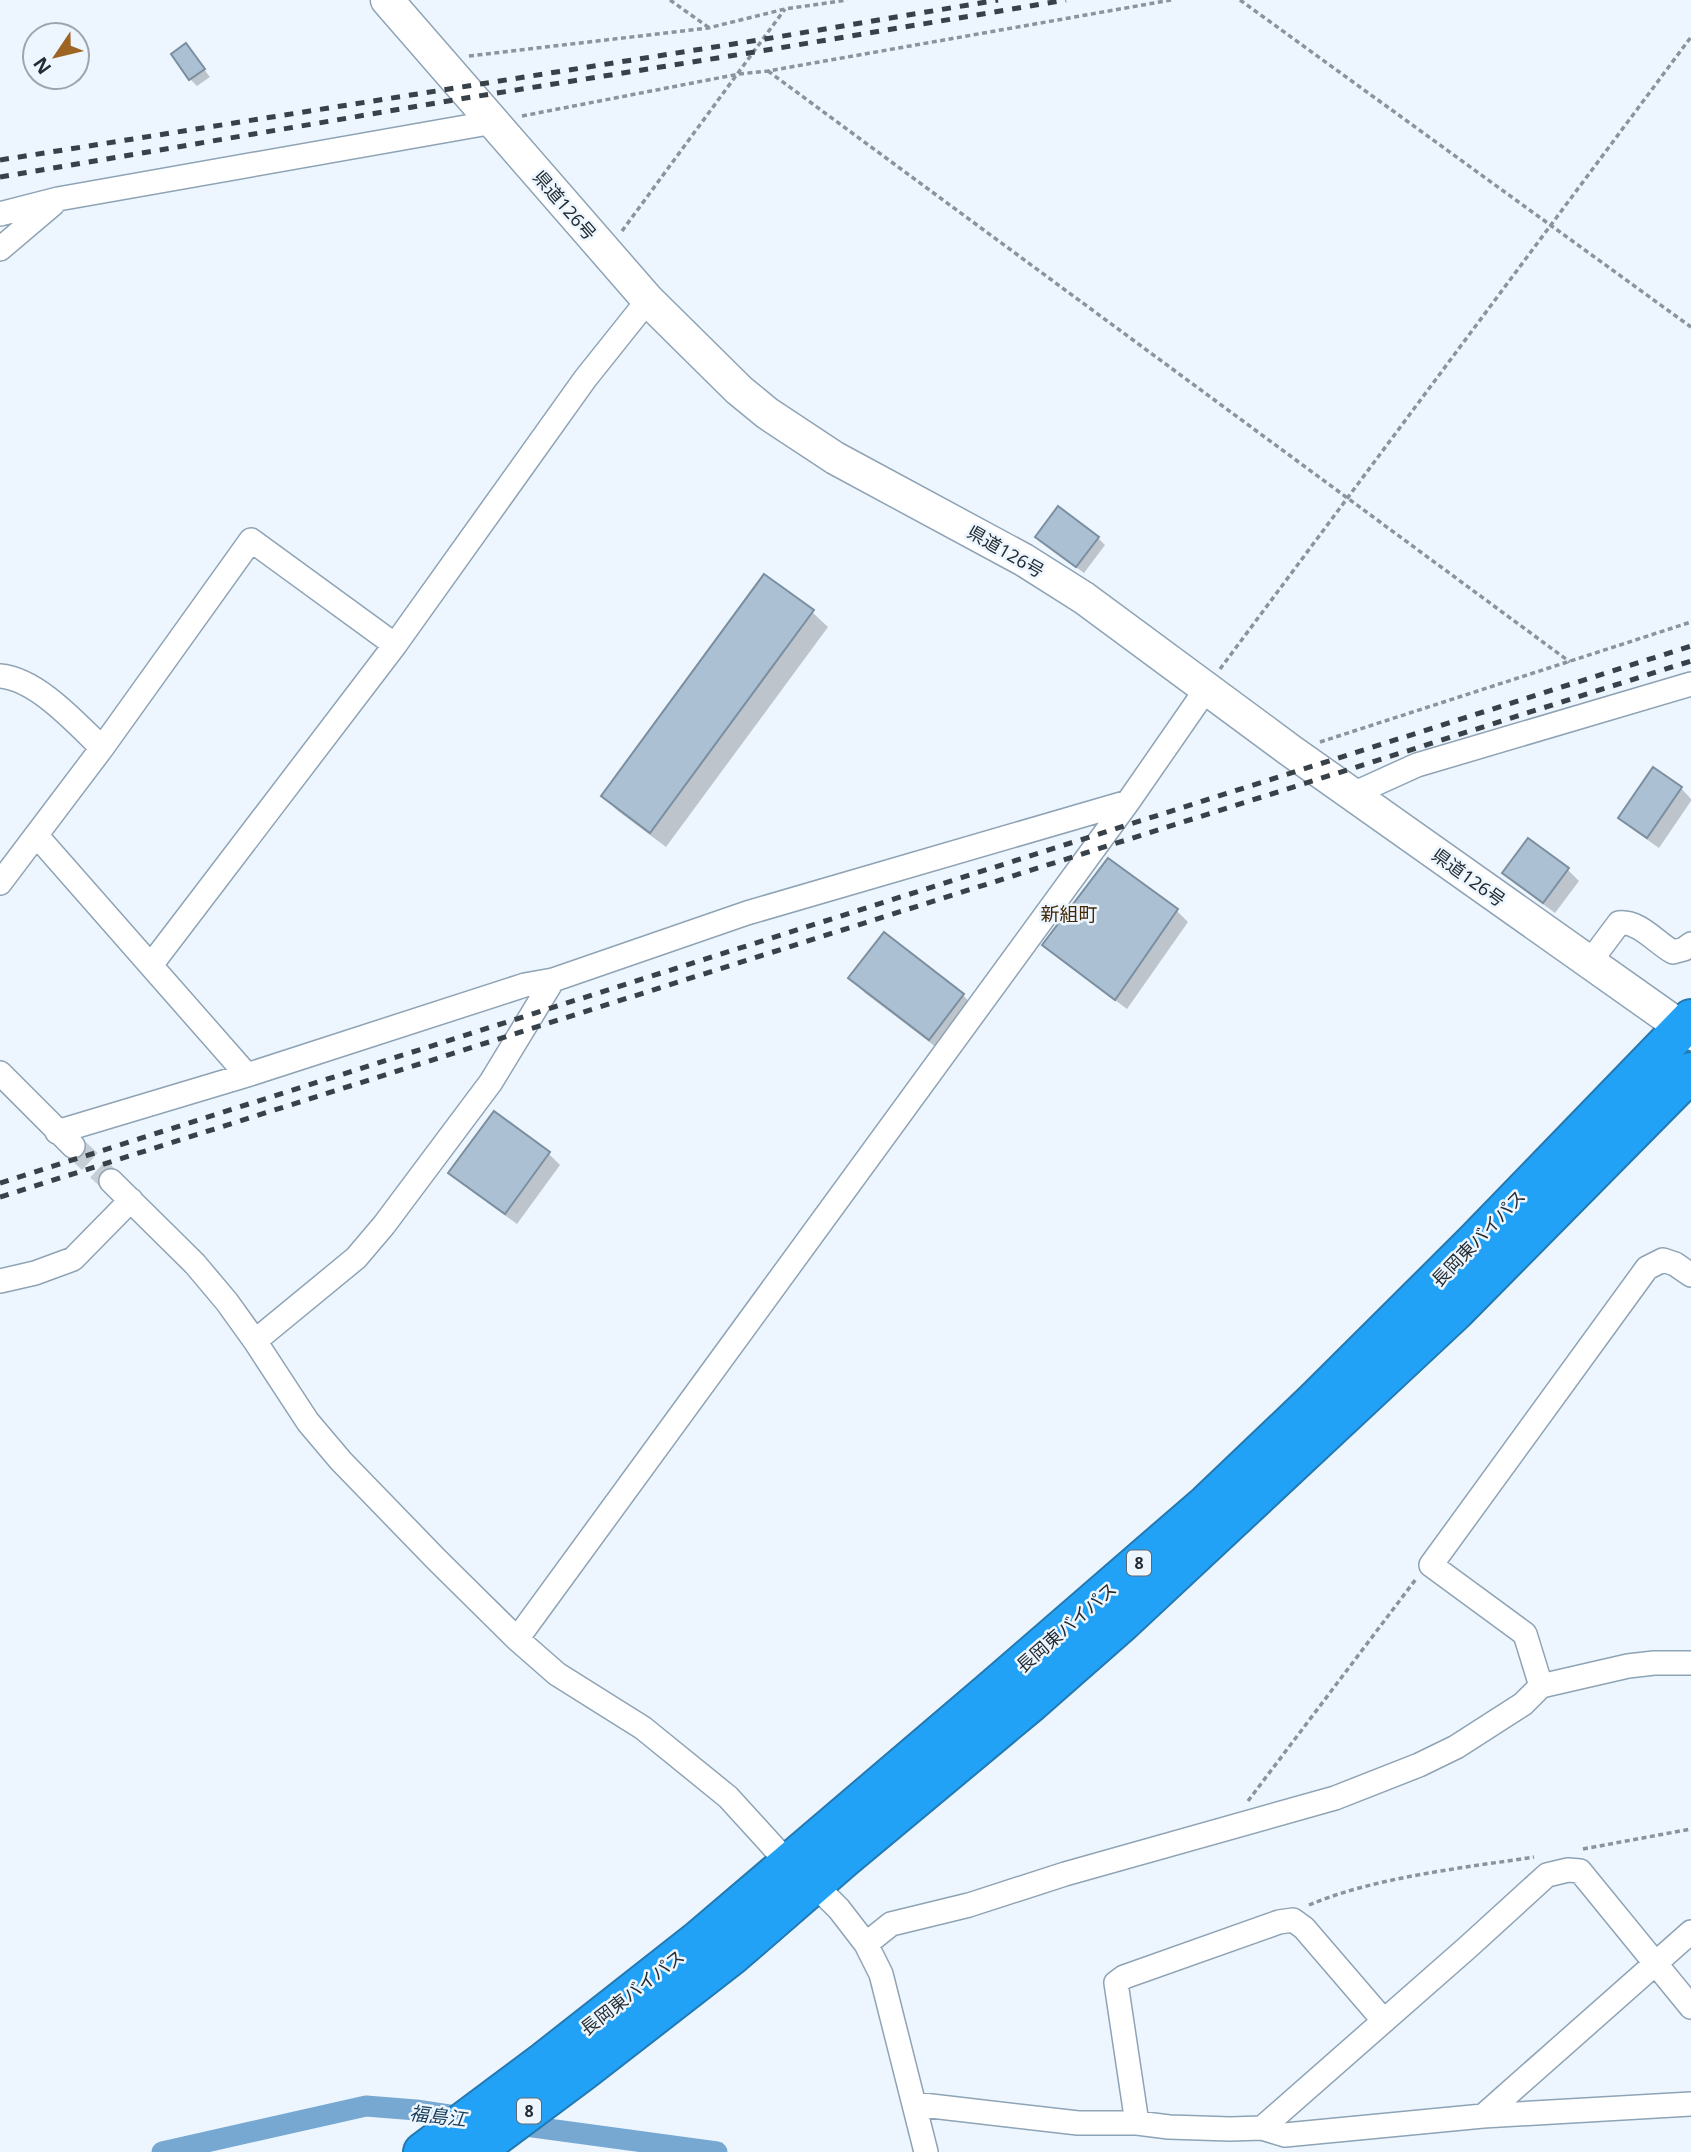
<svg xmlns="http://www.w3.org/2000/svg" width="1691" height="2152" font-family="'Noto Sans','Noto Sans JP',sans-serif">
	<rect width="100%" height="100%" fill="#edf6fe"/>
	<!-- shadow -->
	<path fill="#0003" d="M186,46L210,77L197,86L190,79Z
		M1098,538L1105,545L1084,573L1044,544Z
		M812,612L828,627L666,847L618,811L603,796Z
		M1681,788L1691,799V801L1659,848L1632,829L1620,818Z
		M1109,860L1177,911L1188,922L1127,1009L1056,956L1045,945Z
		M1568,870L1579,881L1555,913L1516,884L1505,873Z
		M884,934L963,995L978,1011L945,1054L865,993L850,977Z
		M494,1113L549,1154L560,1165L517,1224L462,1184L451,1173Z"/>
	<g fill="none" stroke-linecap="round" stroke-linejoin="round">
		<!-- canal -->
		<path stroke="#77a8d2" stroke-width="21" d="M511,2124L717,2152
			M162,2152L366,2106L416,2110L469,2118"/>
	</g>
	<!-- building -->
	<path fill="#abc0d3" stroke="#7b8fa1" stroke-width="2" d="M186,43L205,69L189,80L171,54Z
		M1058,506L1099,537L1076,567L1035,537Z
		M764,574L814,610L650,833L601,796Z
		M1653,767L1682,787L1647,838L1618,818Z
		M1528,838L1569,868L1543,903L1502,873Z
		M1108,858L1178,909L1115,1000L1042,945Z
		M884,932L964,994L929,1040L848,978Z
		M494,1111L550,1152L505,1214L448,1173Z"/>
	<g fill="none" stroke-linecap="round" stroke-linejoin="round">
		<!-- street-tunnel -->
		<path stroke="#c5ced5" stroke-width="23" stroke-dasharray="23 11" stroke-linecap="butt" d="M73,1146L111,1181"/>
		<!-- street casing -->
		<g stroke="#8ea3b5" stroke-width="26">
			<path id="street" d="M0,214L58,199L494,122
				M0,249L53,204
				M0,676C37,679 76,723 102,748
				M1353,794L1417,765L1691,684
				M37,836L247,1075
				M0,883L102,748L251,540L395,645
				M1589,963L1619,923C1640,921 1655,942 1673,952L1684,949L1691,944
				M151,965L395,645L585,379L648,300
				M0,1073L73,1146
				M57,1132L247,1075L525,985L553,980L747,913L1128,802
				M111,1181L195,1264L227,1302L255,1341L308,1422L341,1461L437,1560L517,1639L557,1674L643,1728L728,1797L789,1864L815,1885L839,1909L866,1944L881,1974L926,2152
				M0,1281L35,1273L73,1259L131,1200
				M255,1341L356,1258L384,1225L491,1082L553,980
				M517,1639L1128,802L1207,688
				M1541,1686L1525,1634L1431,1565L1647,1268L1663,1260L1675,1264L1691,1275
				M866,1944L891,1924L969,1905L1065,1874L1335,1798L1419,1765L1456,1747L1523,1704L1541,1686L1628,1666L1654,1663H1691
				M914,2104L1078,2123H1137L1169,2127L1230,2129L1262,2128L1468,1947L1547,1875L1568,1870L1580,1871L1691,2007
				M1483,2116L1691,1932
				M1137,2123L1116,1983L1124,1977L1279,1922L1293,1920L1304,1928L1384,2021
				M1262,2128L1285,2135L1483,2116L1691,2104"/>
		</g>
		<!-- secondary casing -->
		<g stroke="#8ea3b5" stroke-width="35">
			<path id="secondary" d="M387,0L648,300L739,390L767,413L835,458L1024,560L1084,598L1291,751L1691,1034"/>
		</g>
		<!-- highway casing -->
		<g stroke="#2379b2" stroke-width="42">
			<path id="highway" d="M423,2152L545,2061L699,1940L990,1692L1207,1504L1314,1402L1476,1241L1691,1019
				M474,2152L584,2070L732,1955L844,1858L1031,1702L1122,1622L1455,1311L1691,1072"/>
		</g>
		<!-- path -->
		<path stroke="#8b939b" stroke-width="3.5" stroke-dasharray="5 3.5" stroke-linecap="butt" d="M670,0L708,27
			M1240,0L1691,327
			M469,56L708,28L785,9L847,0
			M768,71L1570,662
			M522,116L739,74L768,71L1171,0
			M622,231L785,9
			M1220,669L1691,37
			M1320,742L1691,622
			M1248,1801L1416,1579
			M1583,1849L1691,1829
			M1309,1905C1375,1877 1463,1868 1534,1857"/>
		<!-- street -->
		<use href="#street" stroke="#fff" stroke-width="23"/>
		<!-- secondary -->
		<use href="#secondary" stroke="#fff" stroke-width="32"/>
		<!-- highway -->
		<use href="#highway" stroke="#22a2f7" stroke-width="38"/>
		<!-- rail -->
		<path stroke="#394148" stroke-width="5" stroke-dasharray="9 9" stroke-linecap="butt" d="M0,160L765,39L998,0
			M0,177L472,97L755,52L1066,0
			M0,1183L1691,646
			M0,1197L1691,661"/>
	</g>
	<g text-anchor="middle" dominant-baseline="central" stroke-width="5" stroke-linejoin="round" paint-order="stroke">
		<!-- shield labels -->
		<g fill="#edf6fe" stroke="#606970" stroke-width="2">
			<rect x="1127" y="1550.5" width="24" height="25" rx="5"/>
			<rect x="517" y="2098.5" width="24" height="25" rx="5"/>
		</g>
		<g font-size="16" font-weight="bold" fill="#242c33">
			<text x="1139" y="1563">8</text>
			<text x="529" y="2111">8</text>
		</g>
		<!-- street labels -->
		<g font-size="18" fill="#242c33" stroke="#edf6fe">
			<text transform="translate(565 205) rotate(49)">県道126号</text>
			<text transform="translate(1006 551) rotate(30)">県道126号</text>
			<text transform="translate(1469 877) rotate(36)">県道126号</text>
			<text transform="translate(1478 1238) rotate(-46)">長岡東バイパス</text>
			<text transform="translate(1066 1627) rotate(-41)">長岡東バイパス</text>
			<text transform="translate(632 1992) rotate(-38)">長岡東バイパス</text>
		</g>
		<!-- neighbourhood labels -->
		<g font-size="19" fill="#432808" stroke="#edf6fe">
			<text x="1069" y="914">新組町</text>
		</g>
		<!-- water labels -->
		<g font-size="19" font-style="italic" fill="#163c58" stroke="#edf6fe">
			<text transform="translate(438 2116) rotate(7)">福島江</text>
		</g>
	</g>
	<!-- north arrow -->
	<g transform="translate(56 56) rotate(235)"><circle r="33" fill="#edf6fe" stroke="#9da5ad" stroke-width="2"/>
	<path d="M0-5L12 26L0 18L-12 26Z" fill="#9e6423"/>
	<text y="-10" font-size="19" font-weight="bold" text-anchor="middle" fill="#242c33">N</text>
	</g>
</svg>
